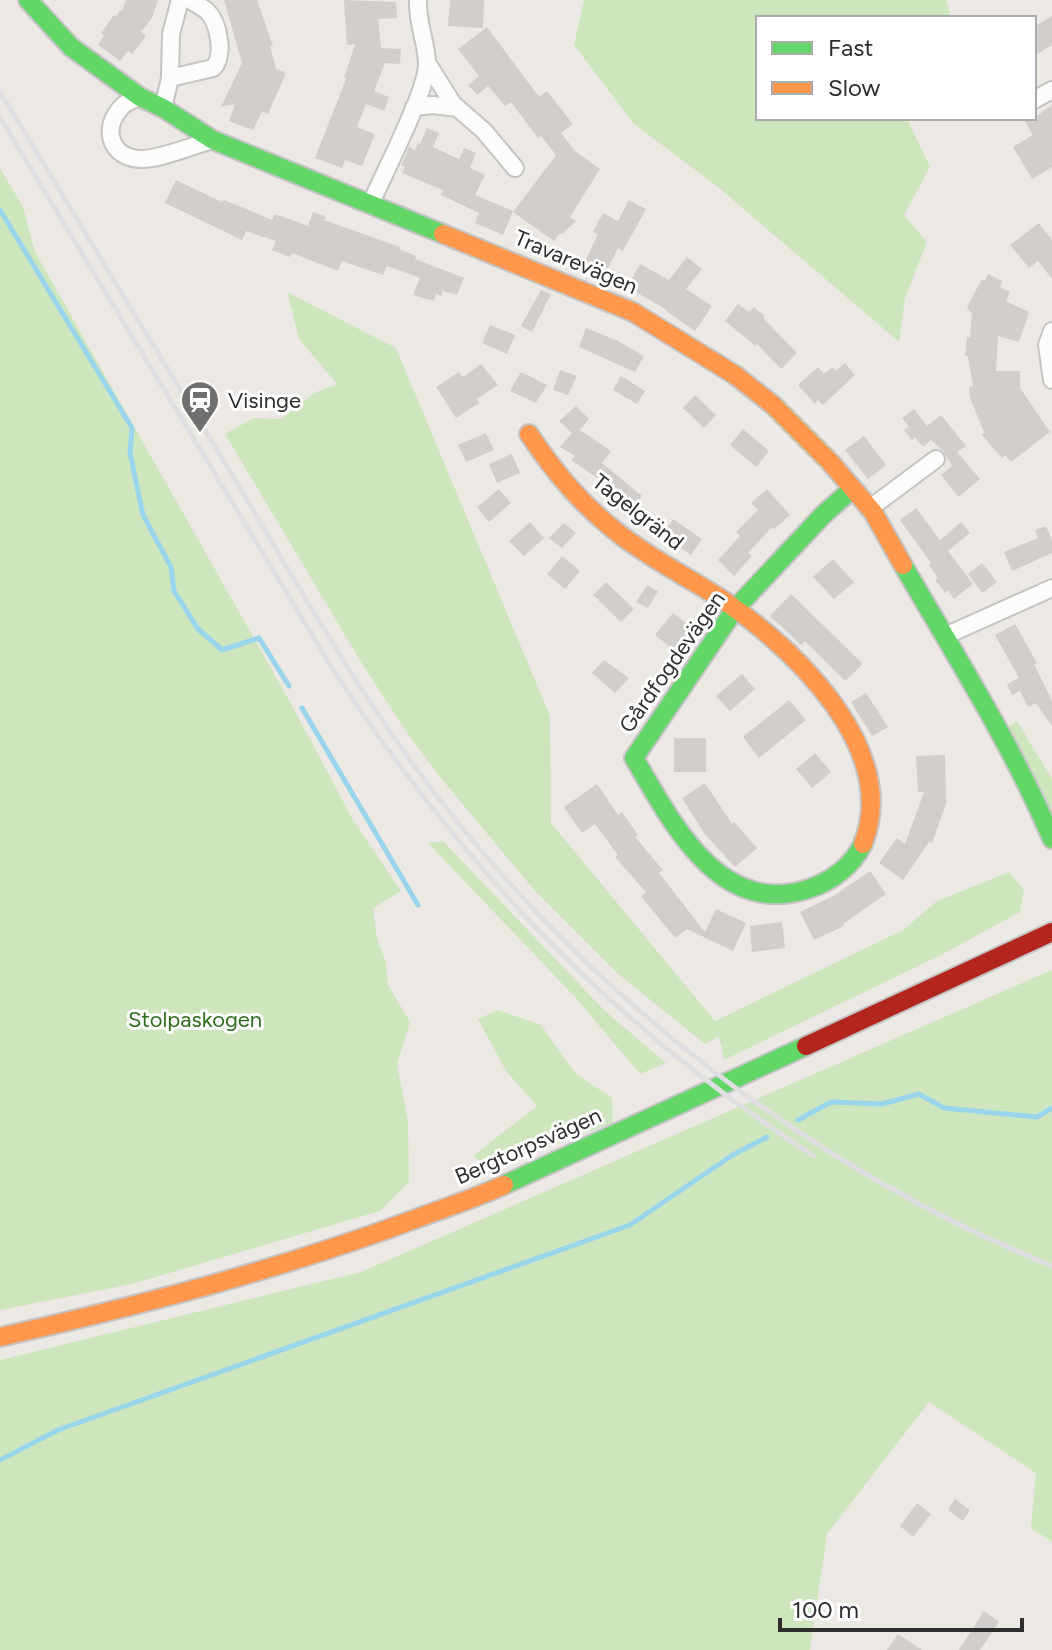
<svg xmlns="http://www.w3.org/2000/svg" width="1052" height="1650" font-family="Figtree,sans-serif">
	<rect width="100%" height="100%" fill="#ece8e4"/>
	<!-- green -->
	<path fill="#cee6be" d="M584,0H946L951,18H758V118H907L930,167L904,215L927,242L905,298L899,342L718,187L633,123L574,45Z
		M0,168L23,207L35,252L289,700L353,820L401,891L373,908L377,938L386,962L388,985L410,1022L397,1064L408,1121L409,1182L380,1211L132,1284L0,1310Z
		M287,292L396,348L550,716L551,823L715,1021L903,930L937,901L1009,872L1024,890L1020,912L943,954L724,1060L719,1036L705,1044L617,973L535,891L440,777L407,733L361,662L225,434L254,418L281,419L314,393L337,384L299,339Z
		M1017,721L1052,779V813L1008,727Z
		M443,841L605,1011L666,1063L640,1074L575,997L428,843Z
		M1052,970V1542L1031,1528L1036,1473L929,1402L827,1534L810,1650H0V1360L361,1272Z
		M498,1010L541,1025L575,1073L612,1098L613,1123L490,1169L473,1156L537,1106L506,1071L478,1019Z"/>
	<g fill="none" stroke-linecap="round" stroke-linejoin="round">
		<!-- stream -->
		<path stroke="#99d6ec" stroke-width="5" d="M0,210L132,428L130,453L143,515L171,567L174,591L198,629L222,650L259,638L289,686
			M302,708L418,905
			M798,1120L831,1102L882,1104L919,1094L944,1108L1037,1117L1052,1108
			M0,1460L58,1430L630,1225L731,1156L767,1137"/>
	</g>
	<!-- building -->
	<path fill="#d1cecb" d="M126,0H158L152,18L141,32L146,36L132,54L128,51L120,61L98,45L104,35L101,33L114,15L117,16L120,10L122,11Z
		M224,0H257L273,46H270L276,69L286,73L268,114L262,111L253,130L229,121L235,104L221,107L242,63Z
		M344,0L396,2L397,18L378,19L381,48L401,49L400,64L385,63L374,91L389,97L384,111L366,104L357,127L375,134L362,166L345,160L342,168L315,158L346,79L344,78L355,44L347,45Z
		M450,0H484L483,28L448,26Z
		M1052,16V45L1034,56V27Z
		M487,27L539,97L547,91L573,124L561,133L575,151L600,169L570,217L576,221L562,234L560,233L554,241L513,212L556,155L541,136L538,138L511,102L505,106L488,86L477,95L468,85L479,76L458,49Z
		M1052,105V167L1032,179L1013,147L1033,135L1025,121L1034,118Z
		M427,128L439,133L433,147L459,159L464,148L476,153L470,168L485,175L475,195L513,211L503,235L475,223L479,213L441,195L443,190L402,173L405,167L401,166L409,147L415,150L418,143L420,144Z
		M176,180L222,202L224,200L272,220L275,214L308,226L313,212L326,217L324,220L400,247L399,249L416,256L415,259L464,278L457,295L443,291L441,296L436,294L434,301L413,295L420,278L393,268L387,266L383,275L342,261L338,271L292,253L290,257L272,250L276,241L246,231L242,240L165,203Z
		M629,200L646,209L623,251L618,248L602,280L581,270L598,234L593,232L603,213L618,221Z
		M1039,223L1052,240V279L1038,261L1029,268L1010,245Z
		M687,257L702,269L686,289L712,306L695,331L666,311L667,310L627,287L640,264L669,280Z
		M988,274L1002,281L1000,287L1010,292L1006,301L1029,312L1019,342L998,336L996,371H1020V388L1050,432L1011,462L1005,455L1002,458L982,435L984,432L970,398L969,387L973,386L968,357L965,355L967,337H970L972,314L967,307L982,279L985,281Z
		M541,290L551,294L532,332L521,326Z
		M738,304L749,312L754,307L765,316L763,318L797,353L781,369L757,344L756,346L725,321Z
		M490,325L515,335L507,354L482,343Z
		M586,328L618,341L644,356L635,372L579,347Z
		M845,363L855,375L823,405L818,400L815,404L798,385L818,367L824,374L833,367L836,371Z
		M481,364L498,385L477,399L479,403L456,418L436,387L459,372L463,377Z
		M560,370L577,376L568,395L553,390Z
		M521,372L547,385L536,403L510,391Z
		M621,376L645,391L637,404L613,390Z
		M695,395L716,415L704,428L683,408Z
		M576,406L589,419L580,430L611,451L602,463L642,496L625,516L598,494L606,484L571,460L575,456L560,447L572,433L559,421Z
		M914,409L927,426L941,415L966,446L957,452L980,479L959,497L941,475L952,466L944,452L931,440L923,447L915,437L912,440L904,430L909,427L902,418Z
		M743,429L769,451L756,467L730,445Z
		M486,433L494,450L466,462L458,445Z
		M864,436L886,465L868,479L845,450Z
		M512,454L520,473L497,483L489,464Z
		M499,489L511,503L489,522L477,507Z
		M767,489L790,515L774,529L772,527L748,553L752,556L734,576L718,560L740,536L736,532L758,510L751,503Z
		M916,508L940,540L961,522L970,533L948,551L973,584L954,599L948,590L945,593L935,580L938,578L929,565L931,563L900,520Z
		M673,519L702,539L691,555L662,535Z
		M530,522L544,538L524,556L509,541Z
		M564,523L576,533L562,548L549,538Z
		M1046,526L1052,540V553L1012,571L1004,552L1038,538L1035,530Z
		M562,556L580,571L565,589L547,574Z
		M833,559L854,582L834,599L813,577Z
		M982,563L997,582L982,593L968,574Z
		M606,582L634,609L621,622L593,595Z
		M647,585L658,591L648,608L636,602Z
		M791,594L863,664L845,681L805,641L801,645L770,616Z
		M673,613L692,628L674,651L655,635Z
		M1015,624L1037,663L1034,664L1052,701V726L1036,703L1028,707L1020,691L1012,695L1007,684L1019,678L995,635Z
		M604,660L629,678L615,693L592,673Z
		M742,674L755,689L730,711L716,696Z
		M866,693L888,727L872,736L851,702Z
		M789,700L806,720L759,758L743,737Z
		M674,738H706V772H674Z
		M815,753L831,772L812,788L796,769Z
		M945,755L946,804L932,843L929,842L903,880L879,863L897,838L905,844L924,792H918L916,756Z
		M705,783L732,824L734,822L757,848L735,867L704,833L682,798Z
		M597,784L618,815L622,812L638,835L635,837L663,870L659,873L705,932L716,909L746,923L733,951L687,929L675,938L641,896L646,892L615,857L618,855L595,824L582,833L564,807Z
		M870,871L886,894L843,924L844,926L814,940L800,912L835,895Z
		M782,922L785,948L752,952L750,926Z
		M955,1499L970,1510L963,1521L948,1510Z
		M917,1503L931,1514L913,1537L900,1526Z
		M984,1611L999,1622L980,1650H959Z
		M898,1634L922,1650H887Z"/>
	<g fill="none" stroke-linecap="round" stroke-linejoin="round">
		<!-- street casing -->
		<g stroke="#c5c4c5" stroke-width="20">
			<path id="street" d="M428,64L453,104L484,131L515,168
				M170,78L213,68C225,56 219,23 207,11C202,7 195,3 190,0
				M140,97C132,100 123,103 119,110C102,131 112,158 140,159C159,160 193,145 213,140
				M1034,100L1052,90
				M414,107L433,105L458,108
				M163,108L170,78L171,34L180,0
				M371,203C383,175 429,87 427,62C426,41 417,23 418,0
				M1052,331L1047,345L1052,380
				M869,509L936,459
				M945,636L1052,588"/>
		</g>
		<!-- fast casing -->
		<g stroke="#c5c4c5" stroke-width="22">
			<path id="fast" d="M28,0L71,47L140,97L163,108L213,140L443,234
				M851,490L823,515L735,609L634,758C671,821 719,918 808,889C831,882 852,866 863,844
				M903,565C955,655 1011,743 1052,839
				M504,1185L806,1046"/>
		</g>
		<!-- slow casing -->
		<g stroke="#c5c4c5" stroke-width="22">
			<path id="slow" d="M443,234L633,312L735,375L773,405L831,463L873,512L903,565
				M529,434C555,473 581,504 618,533C652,560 690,578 726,602C796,651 900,749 863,844
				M0,1337C142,1305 282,1269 418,1218C447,1207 476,1198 504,1185"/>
		</g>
		<!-- jam casing -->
		<g stroke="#c5c4c5" stroke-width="22">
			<path id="jam" d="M806,1046L1052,932"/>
		</g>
		<!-- street -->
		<use href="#street" stroke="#fcfcfb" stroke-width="16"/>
		<!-- fast -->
		<use href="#fast" stroke="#63d668" stroke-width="18"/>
		<!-- slow -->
		<use href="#slow" stroke="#ff974d" stroke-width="18"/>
		<!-- jam -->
		<use href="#jam" stroke="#b3261e" stroke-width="18"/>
		<!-- rail -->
		<path stroke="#dfdfe1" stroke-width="5" d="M0,92C78,221 157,350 235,480C300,589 362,700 440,800C599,1004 813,1169 1052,1266
			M0,117L330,665C460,865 613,1027 814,1156"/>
	</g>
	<!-- icons -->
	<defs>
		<g id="station-pin" transform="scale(2)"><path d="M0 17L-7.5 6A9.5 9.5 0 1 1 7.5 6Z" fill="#706f6e" stroke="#fff"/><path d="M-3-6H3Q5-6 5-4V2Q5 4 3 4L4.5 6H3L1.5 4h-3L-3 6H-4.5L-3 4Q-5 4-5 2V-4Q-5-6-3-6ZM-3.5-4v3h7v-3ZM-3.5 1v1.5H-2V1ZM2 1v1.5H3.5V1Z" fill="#fff"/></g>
	</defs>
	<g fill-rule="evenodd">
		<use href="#station-pin" x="200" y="400"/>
	</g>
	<g text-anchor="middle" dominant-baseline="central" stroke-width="6" stroke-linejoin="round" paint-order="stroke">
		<!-- street labels -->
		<g font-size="22" fill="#2e2e2e" stroke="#fff">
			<text transform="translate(576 262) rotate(23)">Travarevägen</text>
			<text transform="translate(638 512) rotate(38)">Tagelgränd</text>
			<text transform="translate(672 662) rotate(-55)">Gårdfogdevägen</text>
			<text transform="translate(528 1146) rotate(-24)">Bergtorpsvägen</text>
		</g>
		<!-- poi labels -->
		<g font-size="22" fill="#2e2e2e" stroke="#fff" text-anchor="start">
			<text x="228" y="400">Visinge</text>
		</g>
		<!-- park labels -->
		<g font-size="22" fill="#2c6e1b" stroke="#fff">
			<text x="195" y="1019">Stolpaskogen</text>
		</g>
	</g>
	<!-- legend -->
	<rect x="756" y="16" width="280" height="104" fill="#ffffff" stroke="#ababab" stroke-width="2"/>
	<rect x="772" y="42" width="40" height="12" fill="#63d668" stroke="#ababab" stroke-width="2"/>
	<text x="828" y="56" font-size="24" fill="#2e2e2e">Fast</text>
	<rect x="772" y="82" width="40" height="12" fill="#ff974d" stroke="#ababab" stroke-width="2"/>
	<text x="828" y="96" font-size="24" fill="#2e2e2e">Slow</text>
	<!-- scale -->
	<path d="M780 1618v12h242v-12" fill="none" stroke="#2e2e2e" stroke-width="4"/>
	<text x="792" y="1618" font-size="24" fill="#2e2e2e" stroke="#ffffff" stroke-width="6" paint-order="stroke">100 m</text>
</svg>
